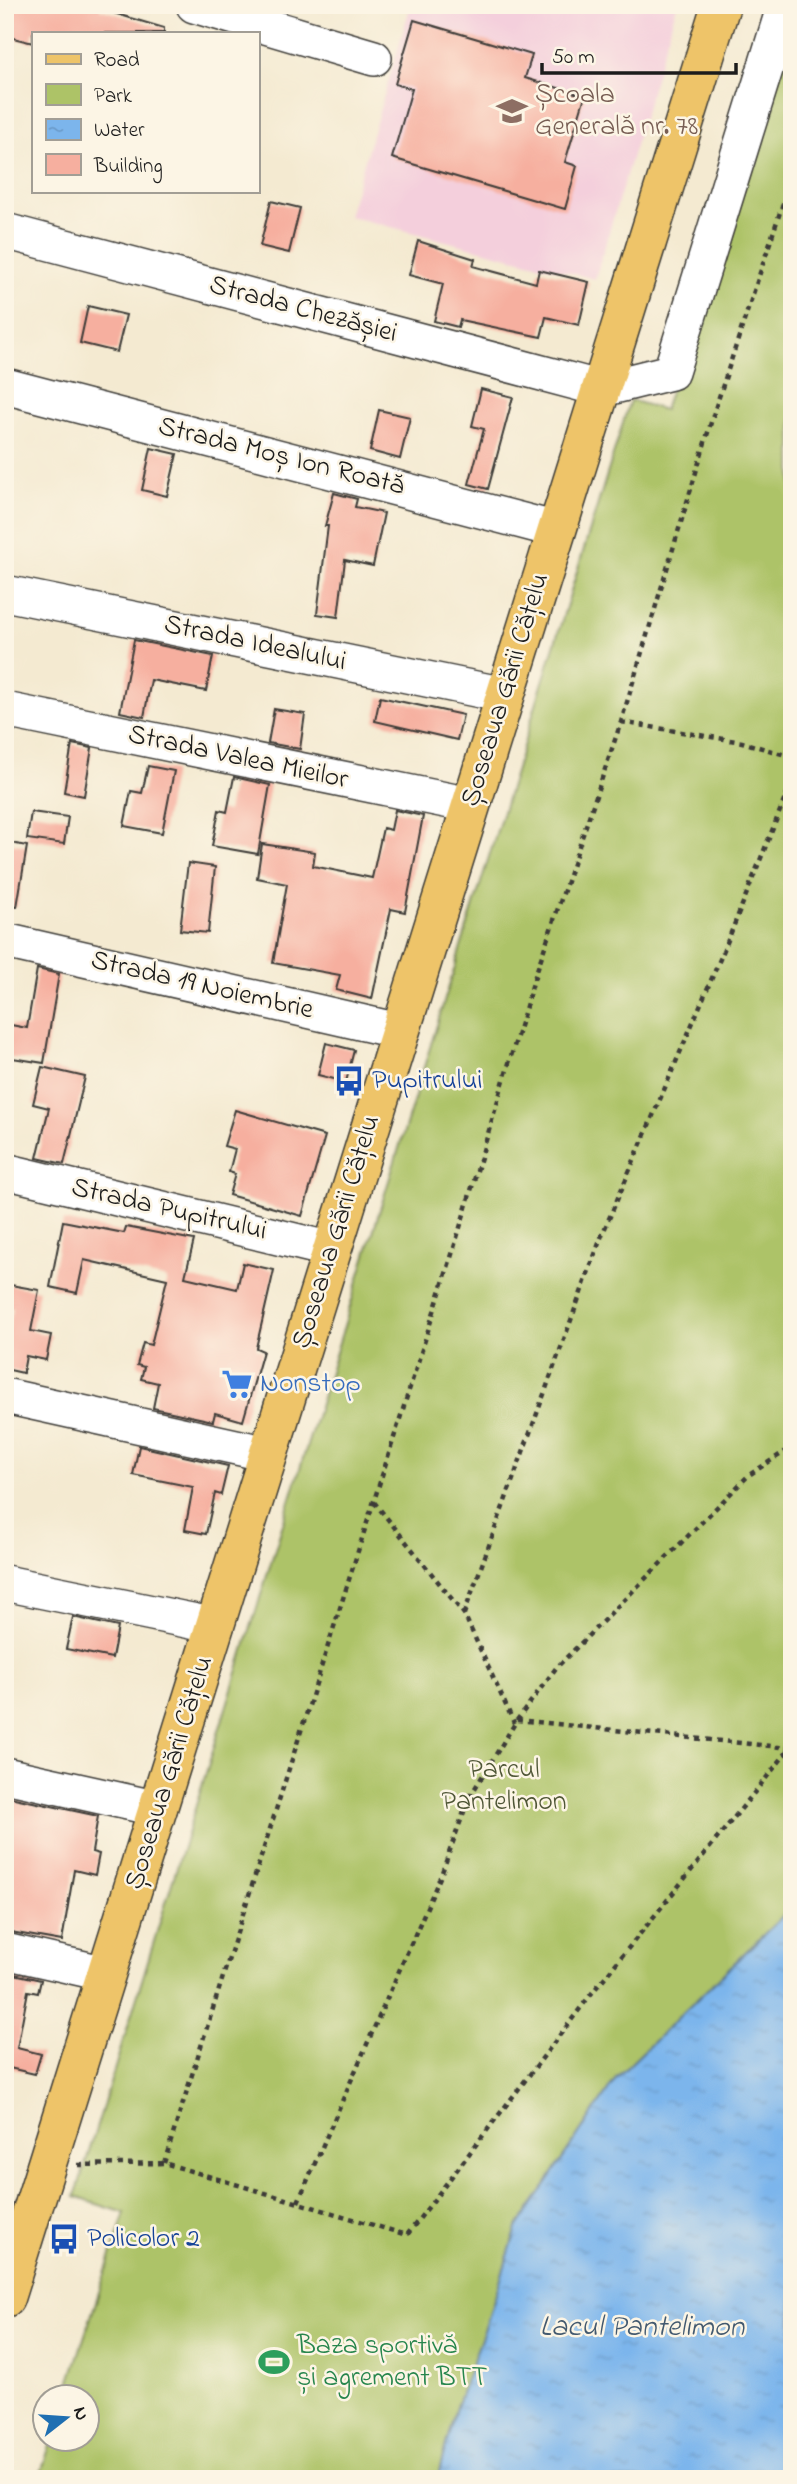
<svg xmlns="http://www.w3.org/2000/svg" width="797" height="2484" font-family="'Indie Flower',sans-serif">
	<defs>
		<pattern id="water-ripples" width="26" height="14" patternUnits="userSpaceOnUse" patternTransform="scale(1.75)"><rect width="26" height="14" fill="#7cb5ec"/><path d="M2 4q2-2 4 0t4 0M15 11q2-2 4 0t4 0" fill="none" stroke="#6b9bca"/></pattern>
	</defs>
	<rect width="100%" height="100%" fill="#fcf5e5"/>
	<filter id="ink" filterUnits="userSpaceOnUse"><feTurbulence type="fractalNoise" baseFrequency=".0143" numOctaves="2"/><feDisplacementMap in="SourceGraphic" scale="14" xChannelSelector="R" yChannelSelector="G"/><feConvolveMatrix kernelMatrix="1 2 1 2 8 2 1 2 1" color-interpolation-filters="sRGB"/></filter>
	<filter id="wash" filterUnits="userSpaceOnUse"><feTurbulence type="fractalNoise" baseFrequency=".00686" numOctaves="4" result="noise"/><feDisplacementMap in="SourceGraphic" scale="28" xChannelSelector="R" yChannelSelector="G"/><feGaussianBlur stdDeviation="1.57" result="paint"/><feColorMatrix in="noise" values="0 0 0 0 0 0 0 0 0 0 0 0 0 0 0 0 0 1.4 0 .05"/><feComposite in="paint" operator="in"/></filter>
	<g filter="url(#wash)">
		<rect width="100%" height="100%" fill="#f4ead1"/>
		<!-- built -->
		<path fill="#f4cfdc" d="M411,5H677L595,279L348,216Z"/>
		<!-- green -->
		<path fill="#adc367" stroke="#647042" stroke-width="2" d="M792,19V1907L617,2077L517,2228L485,2328L456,2407L437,2479H39L52,2439L88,2438V2396H65L125,2213L75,2197L630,400L664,410Z"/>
		<!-- water -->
		<path fill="url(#water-ripples)" stroke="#4c6884" stroke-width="2" d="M792,1907V2479H437L456,2407L485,2328L517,2228L617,2077Z"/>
		<g id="blocks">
			<!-- building -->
			<path fill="#f6af9f" d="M5,5H100V9L164,28V33H33V43L5,36Z
				M414,20L532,55L525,78L585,96L565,162L577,166L565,209L392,158L412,89L395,84Z
				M271,201L300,208L289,253L260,246Z
				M418,241L475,259L473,266L536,283L539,270L589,282L579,325L546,317L541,337L460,320L458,327L434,321L443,284L409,275Z
				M88,306L126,315L117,352L80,343Z
				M481,389L513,397L488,489L469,484L484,429L472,426Z
				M379,410L410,417L400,459L370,451Z
				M151,448L177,454L167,496L142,490Z
				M334,493L357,499L355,507L384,513L373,566L345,560L338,617L317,614L328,526H325Z
				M134,640L213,656L206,691L151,680L144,717L120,712Z
				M380,697L463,715L457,740L375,721Z
				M274,709L305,714L300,749L268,743Z
				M72,744L92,748L84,796L64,792Z
				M148,766L174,771L162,833L124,826L131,791L142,793Z
				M234,777L270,785L258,854L212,846L219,810L227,812Z
				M395,810L423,816L405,912L391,909L372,999L336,990L340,975L273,963L287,884L257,878L262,844L315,852L313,866L372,878L383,828L391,830Z
				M31,812L68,817L64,844L27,839Z
				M5,842L27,846L17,907L5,906Z
				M188,863L215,867L208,933L180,930Z
				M37,969L59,974L44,1063L6,1057L11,1025L27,1028Z
				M326,1043L354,1050L346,1082L318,1075Z
				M42,1067L85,1077L64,1164L37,1158L49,1108L33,1104Z
				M235,1110L325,1136L302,1216L229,1195L235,1174L229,1172L235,1149L224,1146Z
				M63,1221L124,1233L126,1227L194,1240L185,1277L237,1289L243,1263L274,1270L256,1348L263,1351L243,1421L215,1413L213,1421L153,1408L158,1383L141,1379L144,1367L137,1365L143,1343L151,1345L167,1279L84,1260L77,1293L50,1287Z
				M5,1284L39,1290L31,1331L51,1335L46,1360L26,1356L23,1373L5,1369V1348L13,1308L5,1307Z
				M139,1446L228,1466L221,1495L215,1493L206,1534L185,1530L193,1487L133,1475Z
				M73,1617L118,1627L112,1658L66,1649Z
				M5,1796L98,1816L92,1852L99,1854L95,1875L74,1870L62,1941L5,1931Z
				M5,1972L41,1980L38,1993L28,1991L17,2048L41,2054L35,2074L5,2067Z"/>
		</g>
	</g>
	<g filter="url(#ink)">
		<use href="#blocks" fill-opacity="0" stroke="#3c3b37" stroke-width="2"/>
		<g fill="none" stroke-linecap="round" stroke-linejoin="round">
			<!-- minor casing -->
			<g stroke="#3c3b37" stroke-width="38">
				<path id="minor" d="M194,5L374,58
					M5,231L602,389L671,372L785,5
					M5,386L557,530
					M5,593L505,695
					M5,710L470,805
					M5,941L399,1031
					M5,1171L332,1250
					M5,1396L268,1454
					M5,1583L216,1626
					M5,1775L159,1809
					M5,1951L107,1974"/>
			</g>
			<!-- major casing -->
			<g stroke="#3c3b37" stroke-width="41">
				<path id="major" d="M5,2298L721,5"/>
			</g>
			<!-- path -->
			<path stroke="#3c3b37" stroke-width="4.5" stroke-dasharray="5 5" stroke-linecap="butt" d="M621,722L742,742L792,757
				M374,1502L464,1614L514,1723
				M464,1614L602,1235L726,945L792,781
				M517,1720L789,1748
				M164,2163L450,1261L535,976L621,722L715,409L792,176
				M78,2165L164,2163L407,2235L592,1993L792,1746
				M298,2202L441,1875L469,1798L517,1720L556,1668L749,1475L792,1447"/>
			<!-- minor -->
			<use href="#minor" stroke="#fff" stroke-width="35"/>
			<!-- major -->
			<use href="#major" stroke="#eec469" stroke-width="38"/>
		</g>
	</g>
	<!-- icons -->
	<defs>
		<g id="school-bare" transform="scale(2.415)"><path d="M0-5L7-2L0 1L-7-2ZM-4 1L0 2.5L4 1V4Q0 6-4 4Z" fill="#8d6e63" stroke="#fcf5e5" stroke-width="2.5" paint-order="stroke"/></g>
		<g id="bus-bare" transform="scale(2.415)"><path d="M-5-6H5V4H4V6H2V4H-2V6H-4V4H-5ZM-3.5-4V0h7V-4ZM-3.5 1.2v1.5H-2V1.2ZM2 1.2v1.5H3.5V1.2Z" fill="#1a4fb4" stroke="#fcf5e5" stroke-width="2.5" paint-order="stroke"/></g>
		<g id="supermarket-bare" transform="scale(2.415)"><path d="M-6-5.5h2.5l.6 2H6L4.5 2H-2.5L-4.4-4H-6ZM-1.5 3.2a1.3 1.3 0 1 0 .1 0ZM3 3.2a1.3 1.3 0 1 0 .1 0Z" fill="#3f7fe0" stroke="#fcf5e5" stroke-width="2.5" paint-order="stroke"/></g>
		<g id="stadium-bare" transform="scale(2.415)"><path d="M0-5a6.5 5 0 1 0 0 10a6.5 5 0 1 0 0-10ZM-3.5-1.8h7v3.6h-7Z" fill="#2e9e5b" stroke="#fcf5e5" stroke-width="2.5" paint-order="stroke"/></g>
	</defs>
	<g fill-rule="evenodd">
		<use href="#school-bare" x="512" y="111"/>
		<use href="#bus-bare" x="349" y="1081"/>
		<use href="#supermarket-bare" x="237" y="1384"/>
		<use href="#bus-bare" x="64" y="2239"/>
		<use href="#stadium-bare" x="274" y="2362"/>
	</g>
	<g text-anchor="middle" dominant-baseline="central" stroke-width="5" stroke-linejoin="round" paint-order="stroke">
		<!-- education labels -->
		<g font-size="28" fill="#785e54" stroke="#fcf5e5" text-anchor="start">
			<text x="535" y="95">Școala<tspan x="535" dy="32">Generală nr. 78</tspan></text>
		</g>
		<!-- street labels -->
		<g font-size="28" fill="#1c1c1c" stroke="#fcf5e5">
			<text transform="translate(303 310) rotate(15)">Strada Chezășiei</text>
			<text transform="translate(281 457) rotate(14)">Strada Moș Ion Roată</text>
			<text transform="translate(255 644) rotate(12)">Strada Idealului</text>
			<text transform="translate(506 690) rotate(-73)">Șoseaua Gării Cățelu</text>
			<text transform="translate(238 758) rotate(12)">Strada Valea Mieilor</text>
			<text transform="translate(202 986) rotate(13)">Strada 19 Noiembrie</text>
			<text transform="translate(169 1210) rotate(13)">Strada Pupitrului</text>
			<text transform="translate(337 1232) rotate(-73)">Șoseaua Gării Cățelu</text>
			<text transform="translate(170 1773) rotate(-73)">Șoseaua Gării Cățelu</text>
		</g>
		<!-- transit labels -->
		<g font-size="28" fill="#164399" stroke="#fcf5e5" text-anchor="start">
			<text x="372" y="1081">Pupitrului</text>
			<text x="87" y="2239">Policolor 2</text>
		</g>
		<!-- shop labels -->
		<g font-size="28" fill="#366cbe" stroke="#fcf5e5" text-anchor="start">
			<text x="260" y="1384">Nonstop</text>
		</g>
		<!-- park labels -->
		<g font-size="28" fill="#4f5636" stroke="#fcf5e5">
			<text x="504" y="1770">Parcul<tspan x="504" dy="32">Pantelimon</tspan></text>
		</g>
		<!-- leisure labels -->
		<g font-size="28" fill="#27864d" stroke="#fcf5e5" text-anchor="start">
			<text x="297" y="2346">Baza sportivă<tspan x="297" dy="32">și agrement BTT</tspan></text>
		</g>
		<!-- water labels -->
		<g font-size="30" font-style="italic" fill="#42596f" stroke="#fcf5e5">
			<text x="642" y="2328">Lacul Pantelimon</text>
		</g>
	</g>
	<!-- margin -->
	<rect width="797" height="2484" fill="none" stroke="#fcf5e5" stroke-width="28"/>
	<!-- legend -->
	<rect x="32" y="32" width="228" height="161" fill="#fcf5e5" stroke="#a29e95" stroke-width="2"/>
	<rect x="46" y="54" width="35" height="10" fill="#eec469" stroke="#a29e95" stroke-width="2"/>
	<text x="94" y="66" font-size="21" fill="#1c1c1c">Road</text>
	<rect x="46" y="84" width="35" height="21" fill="#adc367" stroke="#a29e95" stroke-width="2"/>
	<text x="94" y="102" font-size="21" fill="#1c1c1c">Park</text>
	<rect x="46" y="119" width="35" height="21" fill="url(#water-ripples)" stroke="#a29e95" stroke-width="2"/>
	<text x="94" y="136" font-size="21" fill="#1c1c1c">Water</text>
	<rect x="46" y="154" width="35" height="21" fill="#f6af9f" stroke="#a29e95" stroke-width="2"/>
	<text x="94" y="172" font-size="21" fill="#1c1c1c">Building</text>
	<!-- north arrow -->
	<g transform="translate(66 2418) rotate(73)"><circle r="33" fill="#fcf5e5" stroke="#a29e95" stroke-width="2"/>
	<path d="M0-5L12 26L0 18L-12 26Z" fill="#1f6fb2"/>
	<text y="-10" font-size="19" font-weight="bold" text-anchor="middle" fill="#1c1c1c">N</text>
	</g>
	<!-- scale -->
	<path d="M542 63v10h194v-10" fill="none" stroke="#1c1c1c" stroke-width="3.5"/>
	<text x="552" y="63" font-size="21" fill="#1c1c1c" stroke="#fcf5e5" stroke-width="5" paint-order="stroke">50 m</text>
</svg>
